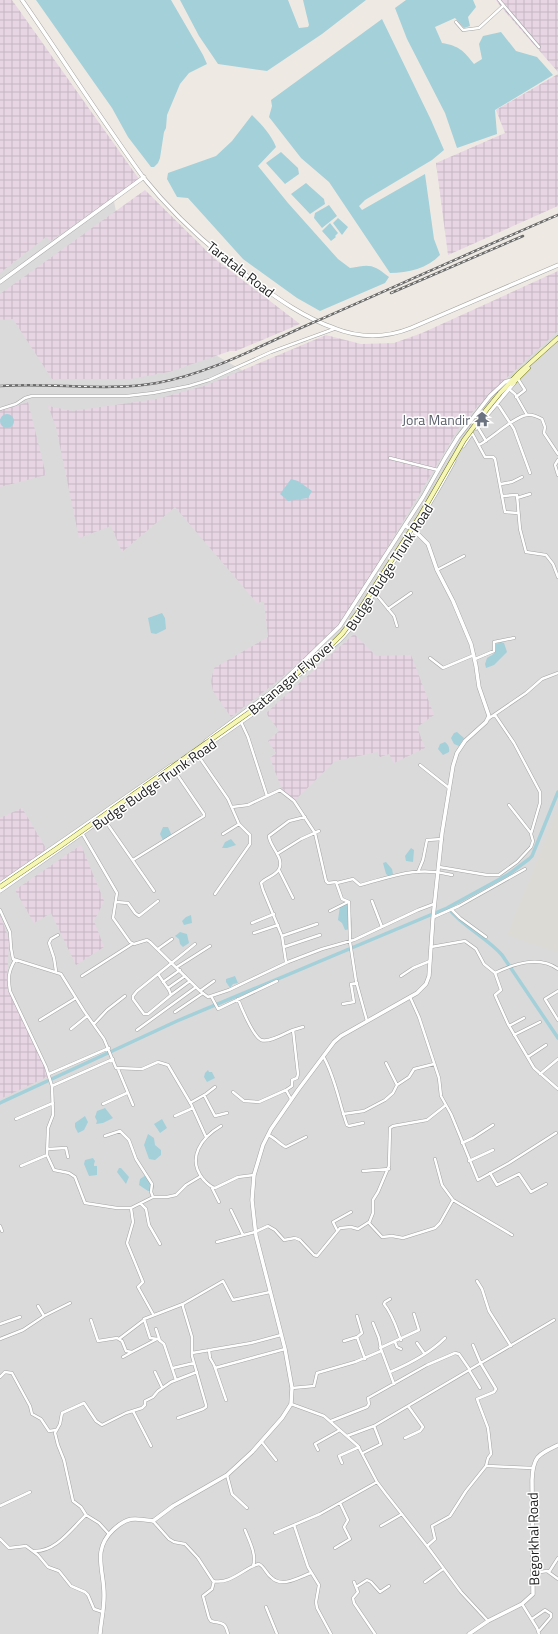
<svg xmlns="http://www.w3.org/2000/svg" width="558" height="1634" font-family="'Titillium Web',sans-serif">
	<defs>
		<pattern id="industrial-grid" width="8" height="8" patternUnits="userSpaceOnUse"><rect width="8" height="8" fill="#e7d5e4"/><path d="M0 4h8M4 0v8" fill="none" stroke="#c6b6c3"/></pattern>
	</defs>
	<rect width="100%" height="100%" fill="#eeeae3"/>
	<!-- residential -->
	<path fill="#dbdada" d="M0,104L108,170L118,222L205,349L254,377L558,329V1634H0Z"/>
	<!-- industrial -->
	<path fill="url(#industrial-grid)" d="M0,0H12L139,179L51,241L46,237L0,273Z
		M496,0H558V72L501,7Z
		M558,74V206L448,255L436,163L505,133L496,110Z
		M145,190L215,259L300,324L236,351H230L169,372L130,379H52L13,319L0,320V294Z
		M558,271V331L489,394L460,426L371,575L338,625L326,639L280,679L231,717L213,691L211,681L214,668L268,637L264,601L257,603L175,507L122,552L111,526L79,538L56,427L48,406L73,411L157,399L207,385L326,335L361,344L394,343L422,333Z
		M28,402L46,475L0,487V411Z
		M354,634L376,656L411,655L434,715L417,727L425,748L394,763L389,754L380,757L377,752L335,761L294,801L281,787L270,758L276,753L268,741L279,731L266,713Z
		M22,808L47,850L0,882V818Z
		M81,845L104,901L94,921L104,947L76,965L51,913L34,923L15,890Z
		M0,915L9,939L7,982L49,1076L0,1099Z"/>
	<!-- airport -->
	<path fill="#dcdad4" d="M558,809V952L507,935Z"/>
	<!-- water -->
	<path fill="#a4d0da" d="M36,0H171L203,55L207,64L189,73L180,84L167,115L166,128L164,132L160,158L158,163L154,167H151L128,137L112,108Z
		M180,0H288L299,28L308,27L309,25L303,0H366L322,34L267,71L218,64L199,36Z
		M406,0H473L476,7L468,17L470,26L464,28L455,18L435,27L442,43C459,46 463,50 474,64L482,59L479,44L483,36L501,32L516,51L537,57L553,75L495,110L497,134L457,148L445,113L407,39L395,8Z
		M382,19L431,120L444,150L432,160L365,200L359,206L362,210L425,174L434,239L440,255C428,268 408,273 390,273L329,182L301,158L269,117L272,106L271,100Z
		M252,115C261,124 271,134 276,147L258,166L288,203L338,259L350,268C370,264 373,264 389,277L385,283L320,311L297,298L243,259L188,198L177,197L167,179L168,173L216,156L232,141Z
		M281,152L298,168L299,174L285,184L266,163Z
		M306,183L324,199L325,204L310,214L291,194Z
		M329,205L337,216L322,228L314,218L315,213Z
		M338,218L348,227L342,235L333,223Z
		M330,223L338,233L335,236L336,237L331,241L322,231Z
		M0 421a7 7 0 1 1 14 0a7 7 0 1 1-14 0Z
		M291,479L298,481L312,491L308,498L288,501L280,494Z
		M162,613L165,618L166,629L156,634L151,633L148,618Z
		M501,642L504,643L507,652L494,665L486,668L485,664L487,658C494,654 496,653 496,644Z
		M457,732L464,738L459,746L454,744L451,738L454,733Z
		M445,742C448,744 450,748 449,752L443,755L438,749L440,744Z
		M163,827H168L172,836L168,840H163L160,834Z
		M231,839L236,845L227,848H222L225,842Z
		M411,848L414,850L413,862L406,861L405,856Z
		M386,862L392,869L393,874L389,876L386,874L383,863Z
		M347,903C350,912 353,920 351,929L345,930L342,923L338,920L340,906Z
		M191,915L192,923L184,925L182,921L186,917Z
		M180,932L187,934L189,943L183,947L180,944L179,939L175,936Z
		M235,976L238,983L233,984L230,988L226,982V979Z
		M208,1070L209,1072H212L215,1078L207,1082L204,1077L205,1073Z
		M105,1108L113,1118L103,1123L96,1124L97,1121L95,1117L97,1111Z
		M85,1116L88,1122L84,1130L78,1133L75,1127V1123Z
		M162,1119L167,1128L160,1133L154,1124Z
		M148,1134L154,1138L155,1145L161,1150V1155L155,1160L149,1159L144,1145Z
		M93,1158L95,1161L94,1164V1166H97V1175L89,1176L84,1164L85,1160Z
		M119,1168H121L129,1177L126,1184L117,1172Z
		M146,1175L154,1186L153,1191H148L139,1185L140,1179Z"/>
	<g fill="none" stroke-linecap="round" stroke-linejoin="round">
		<!-- canal -->
		<path stroke="#a4d0da" stroke-width="3.5" d="M448,908C463,927 486,937 502,955L558,1038
			M0,1103L177,1021L447,908L509,874L529,859L532,856L558,792"/>
		<!-- minor casing -->
		<g stroke="#a4a4a4" stroke-width="3.5">
			<path id="minor" d="M499,0L539,47
				M456,22L463,30L479,28L503,6
				M509,389L515,394L527,415
				M516,397L525,390L518,379
				M495,404L499,406L514,429L530,473
				M0,409L16,404L25,398L32,396H127L153,393L189,386L209,380L271,352L334,329
				M477,426L486,441
				M472,433L485,457H493L495,459L505,512L518,513
				M479,445C492,438 515,416 527,415C531,414 538,417 542,419L545,427L544,433L558,454
				M390,458L438,470
				M558,460L555,465L558,475
				M501,484L512,482L522,477
				M502,496L517,495L520,529L526,552L546,555L553,564L558,577
				M517,498L530,494
				M437,570L464,556
				M375,593L394,616L397,626
				M388,609L411,593
				M430,658L443,668L474,655
				M475,659L494,651V642L514,638
				M488,719L526,693L542,679L558,673
				M241,722L248,737L267,796L280,790L294,801L315,833L326,881L328,883L336,882L342,899L349,902L350,942L356,981L367,1021
				M197,754L228,799L239,824L223,834
				M420,765L449,788
				M509,805L531,833
				M232,807L248,805L267,796
				M104,819L154,891
				M82,833L117,893L113,918L130,942L134,944L147,940L150,942L200,991L208,997L229,990L288,962L322,949L354,940L418,910L434,904
				M277,854L301,839L319,831
				M133,860L204,816V814L174,770
				M439,867L487,875H499L517,862L531,847L533,841L531,834L540,803V792L514,743L495,715
				M279,870L293,898
				M418,872L423,860L427,840L442,839
				M337,883L353,879L360,885C394,876 417,866 452,875
				M215,894L250,844V835L239,824
				M372,901L382,927
				M116,902L128,903L135,913L139,916L158,901
				M0,910L10,932L11,948L13,959L61,974L84,1011L104,1039L116,1068L142,1069L158,1062L168,1065L191,1104L206,1137
				M452,910L460,918L486,937
				M330,911L348,902
				M434,917L459,906L525,869
				M252,923L274,914
				M254,933L278,925
				M282,936L317,924
				M284,947L320,935
				M431,947L465,941L476,949L484,964L495,973L501,990L495,995L508,1024L534,1068L558,1089
				M158,949L172,939
				M15,960C8,972 8,978 10,991L46,1067L52,1086L53,1115L48,1128L47,1155L54,1170L69,1173L75,1177L85,1203L117,1208H131L153,1197H167L176,1195L186,1185L201,1176
				M286,962L282,936L263,890L261,883C266,877 276,876 279,869C285,858 269,846 269,836L289,821L305,817
				M177,967L210,946
				M56,971L54,958L49,943L51,939L58,935
				M495,973C514,964 539,955 558,969
				M158,974L169,990L171,995L148,1014H144L133,999V996L137,991L195,944
				M82,976L132,944
				M401,976L413,968L430,961
				M163,982L180,970
				M168,988L185,976
				M200,991L214,981
				M558,991L545,999L558,1020
				M171,995L190,981
				M211,996L218,1009L277,981
				M410,997L419,1017L439,1078L441,1096L451,1114L478,1180L509,1163L556,1133
				M238,999C241,1007 253,1036 261,1040C270,1043 285,1033 293,1030
				M343,1004L354,1002L351,984L357,983
				M175,1012L203,993
				M40,1020L76,998
				M94,1024L107,1010L125,996
				M509,1026L524,1018
				M71,1029L87,1016
				M137,1030L196,987
				M514,1035L540,1022
				M323,1056C335,1076 339,1103 347,1125L349,1126L363,1123
				M528,1057L546,1045
				M386,1063L397,1085
				M118,1069L133,1105
				M49,1074L109,1048
				M540,1074L558,1059
				M52,1086L113,1059
				M233,1092L244,1101L259,1102L286,1090
				M204,1095L215,1116L227,1113
				M291,1099L286,1090L292,1086V1080L297,1078L298,1074L293,1030L303,1027
				M190,1103L206,1094L215,1087
				M103,1104L127,1093
				M343,1114L364,1111L385,1100L393,1093L397,1085L409,1077L414,1069L434,1064
				M175,1116L193,1108
				M16,1119L53,1103
				M221,1126C202,1137 186,1158 203,1179C207,1183 210,1187 215,1188L238,1177L254,1175
				M268,1135C276,1138 280,1145 286,1147L306,1137
				M105,1136L120,1131L129,1140L136,1159L152,1184L151,1192L153,1197
				M462,1143L473,1138L493,1125
				M48,1149L66,1148L68,1157
				M435,1159L442,1185L453,1200L440,1223L435,1228L403,1238L392,1236L382,1237L369,1223L373,1213V1200L378,1192L389,1166L390,1128L393,1126L427,1120L446,1105
				M469,1161L493,1150
				M21,1166L47,1155
				M363,1171L389,1169
				M490,1173L497,1185L519,1174L531,1192L546,1184
				M212,1188L219,1202
				M453,1200L512,1235
				M141,1204L146,1209L149,1225L160,1244
				M131,1208L133,1222L127,1243L143,1282L138,1287L153,1314
				M231,1210L243,1235
				M0,1226L2,1231
				M337,1230L333,1222L351,1212
				M217,1242L255,1232L268,1226L275,1230L284,1240L295,1238L300,1240L314,1255L317,1256L340,1228L351,1227L358,1229L369,1222
				M477,1281L482,1289L489,1311L511,1346
				M390,1299L385,1302L384,1304C393,1315 396,1327 401,1340
				M38,1306L44,1316
				M357,1316L362,1333L357,1337L365,1359
				M91,1320L98,1341L117,1338L122,1341L126,1351L132,1352L157,1339
				M373,1323L379,1338L381,1349L394,1384
				M0,1324L20,1317
				M156,1329L160,1341
				M0,1339L23,1330L44,1316L70,1303
				M119,1339L144,1320
				M344,1341L357,1337
				M395,1342L397,1347L401,1349
				M417,1343L424,1353
				M380,1348L419,1330L414,1314
				M209,1350L210,1358L214,1365L226,1400
				M192,1353L251,1343L281,1335
				M123,1357L132,1352
				M173,1368L194,1363
				M215,1368L285,1349
				M469,1370L480,1388
				M155,1372L162,1387
				M390,1372C409,1364 430,1353 445,1338
				M0,1377L5,1372L12,1373L30,1406L32,1414L41,1419L49,1431L56,1430
				M176,1380L164,1344L158,1339L150,1338L144,1319L183,1304
				M292,1388L314,1386L317,1373L355,1362L381,1351
				M291,1404L324,1416L358,1446L377,1482L386,1494L427,1546L461,1592L488,1621
				M133,1411L151,1446
				M178,1418L203,1409L206,1407V1405L192,1356V1337L183,1307V1304L223,1281L233,1300L270,1292
				M331,1421L367,1407L369,1404L368,1398L370,1397L427,1365L455,1353L459,1354L470,1370
				M347,1436L374,1426L554,1320
				M405,1438L420,1431L423,1427L408,1406
				M261,1441L276,1460
				M318,1450L315,1444L340,1430
				M363,1453L381,1444L374,1426
				M342,1463L339,1456L359,1447
				M487,1466L533,1468
				M227,1475L232,1494L247,1508
				M0,1506L30,1492
				M153,1521L169,1539L174,1542L185,1544L198,1558L213,1581C231,1585 245,1567 259,1564C265,1567 266,1574 272,1578C283,1588 299,1577 311,1573
				M294,1525L308,1567L319,1585L316,1602L317,1608L331,1634
				M381,1526L402,1514
				M245,1530C249,1540 257,1555 253,1566
				M275,1533L320,1514L377,1482
				M109,1534L99,1523L86,1515L81,1507L73,1501L64,1460L58,1445L55,1433L60,1424L62,1413L84,1403L96,1421L102,1425L126,1413L142,1408L145,1405V1401L153,1397L158,1391L171,1382L197,1372
				M0,1539L9,1548L26,1546L38,1555L48,1567L59,1571L71,1586L85,1592L88,1595L94,1609L103,1612
				M427,1546L435,1539L432,1526L450,1516L466,1491L486,1466L488,1458L491,1454L488,1428L477,1399L494,1392L496,1389L481,1364L473,1345
				M335,1548L350,1539L344,1527L348,1520L340,1503
				M34,1551C56,1552 71,1529 86,1515
				M549,1572L558,1558
				M533,1573L547,1571L558,1579
				M214,1581L212,1589L203,1596L209,1618L211,1621C222,1624 225,1621 228,1634
				M354,1582L358,1592L353,1598L354,1603L375,1634
				M425,1582L443,1569
				M356,1587L367,1580L371,1582L380,1592L389,1586
				M522,1604L537,1628L539,1634
				M266,1607L277,1634
				M532,1619L545,1610L551,1614V1617L539,1631"/>
		</g>
		<!-- tertiary casing -->
		<g stroke="#a4a4a4" stroke-width="4.5">
			<path id="tertiary" d="M22,0C52,43 80,87 110,130C121,146 132,162 143,177C175,217 213,251 254,281C278,299 305,318 334,328C359,338 386,338 411,328L558,265
				M0,282L144,177
				M476,428L514,383
				M463,446L471,434
				M206,741L274,690L340,626L423,497L445,458L458,437L490,396L505,382L514,379
				M0,884L172,765
				M0,891L251,715L339,641C359,621 372,596 388,571C410,535 434,499 454,461
				M100,1634C101,1622 104,1609 104,1597C105,1571 91,1551 113,1530C128,1516 135,1518 153,1521L173,1506L227,1475L252,1452L282,1418L291,1404L292,1388L285,1349L256,1236L252,1200L254,1175L263,1145L271,1129L298,1090L334,1042L341,1036L417,993L426,984L429,976L433,918L442,833L453,766L457,753L465,741L486,722L489,716L479,687L476,666L471,644L453,601L437,570L428,544L419,535L406,526
				M469,1634L488,1621L522,1604L533,1594L532,1480C533,1457 537,1455 558,1445"/>
		</g>
		<!-- secondary casing -->
		<g stroke="#686f08" stroke-width="5">
			<path id="secondary" d="M512,384L528,368
				M500,393L519,373L558,338"/>
		</g>
		<!-- minor -->
		<use href="#minor" stroke="#fff" stroke-width="2.5"/>
		<!-- tertiary -->
		<use href="#tertiary" stroke="#fff" stroke-width="3.5"/>
		<!-- secondary -->
		<use href="#secondary" stroke="#f6f7b7" stroke-width="4"/>
		<!-- rail casing -->
		<g stroke="#6b6b6b" stroke-width="2.5">
			<path id="rail" d="M391,293L523,236
				M0,386C52,382 105,392 157,383C212,373 261,345 312,323C394,287 476,250 558,215"/>
		</g>
		<!-- rail -->
		<use href="#rail" stroke="#fff" stroke-width="1" stroke-dasharray="3" stroke-linecap="butt"/>
		<!-- secondary-bridge casing -->
		<g stroke="#686f08" stroke-width="5" stroke-linecap="butt">
			<path id="secondary-bridge" d="M0,887L59,847L257,707L330,646L342,634L357,614L420,516L464,440L487,409L500,393"/>
		</g>
		<!-- secondary-bridge -->
		<use href="#secondary-bridge" stroke="#f6f7b7" stroke-width="4"/>
	</g>
	<!-- icons -->
	<defs>
		<g id="temple-bare" transform="scale(1.2)"><path d="M0-6L5-2H3V0L6.5 2.5H4V6H1.5V3h-3V6H-4V2.5H-6.5L-3 0V-2H-5Z" fill="#6b7280" stroke="#fff" stroke-width="2.5" paint-order="stroke"/></g>
	</defs>
	<g fill-rule="evenodd">
		<use href="#temple-bare" x="482" y="419"/>
	</g>
	<g text-anchor="middle" dominant-baseline="central" stroke-width="3" stroke-linejoin="round" paint-order="stroke">
		<!-- street labels -->
		<g font-size="14" fill="#1d1d1d" stroke="#fff">
			<text transform="translate(241 269) rotate(38)">Taratala Road</text>
			<text transform="translate(389 567) rotate(-57)">Budge Budge Trunk Road</text>
			<text transform="translate(291 677) rotate(-40)">Batanagar Flyover</text>
			<text transform="translate(154 784) rotate(-35)">Budge Budge Trunk Road</text>
			<text transform="translate(533 1539) rotate(-91)">Begorkhal Road</text>
		</g>
		<!-- worship labels -->
		<g font-size="14" fill="#5b616d" stroke="#fff" text-anchor="end">
			<text x="470" y="419">Jora Mandir</text>
		</g>
	</g>
</svg>
